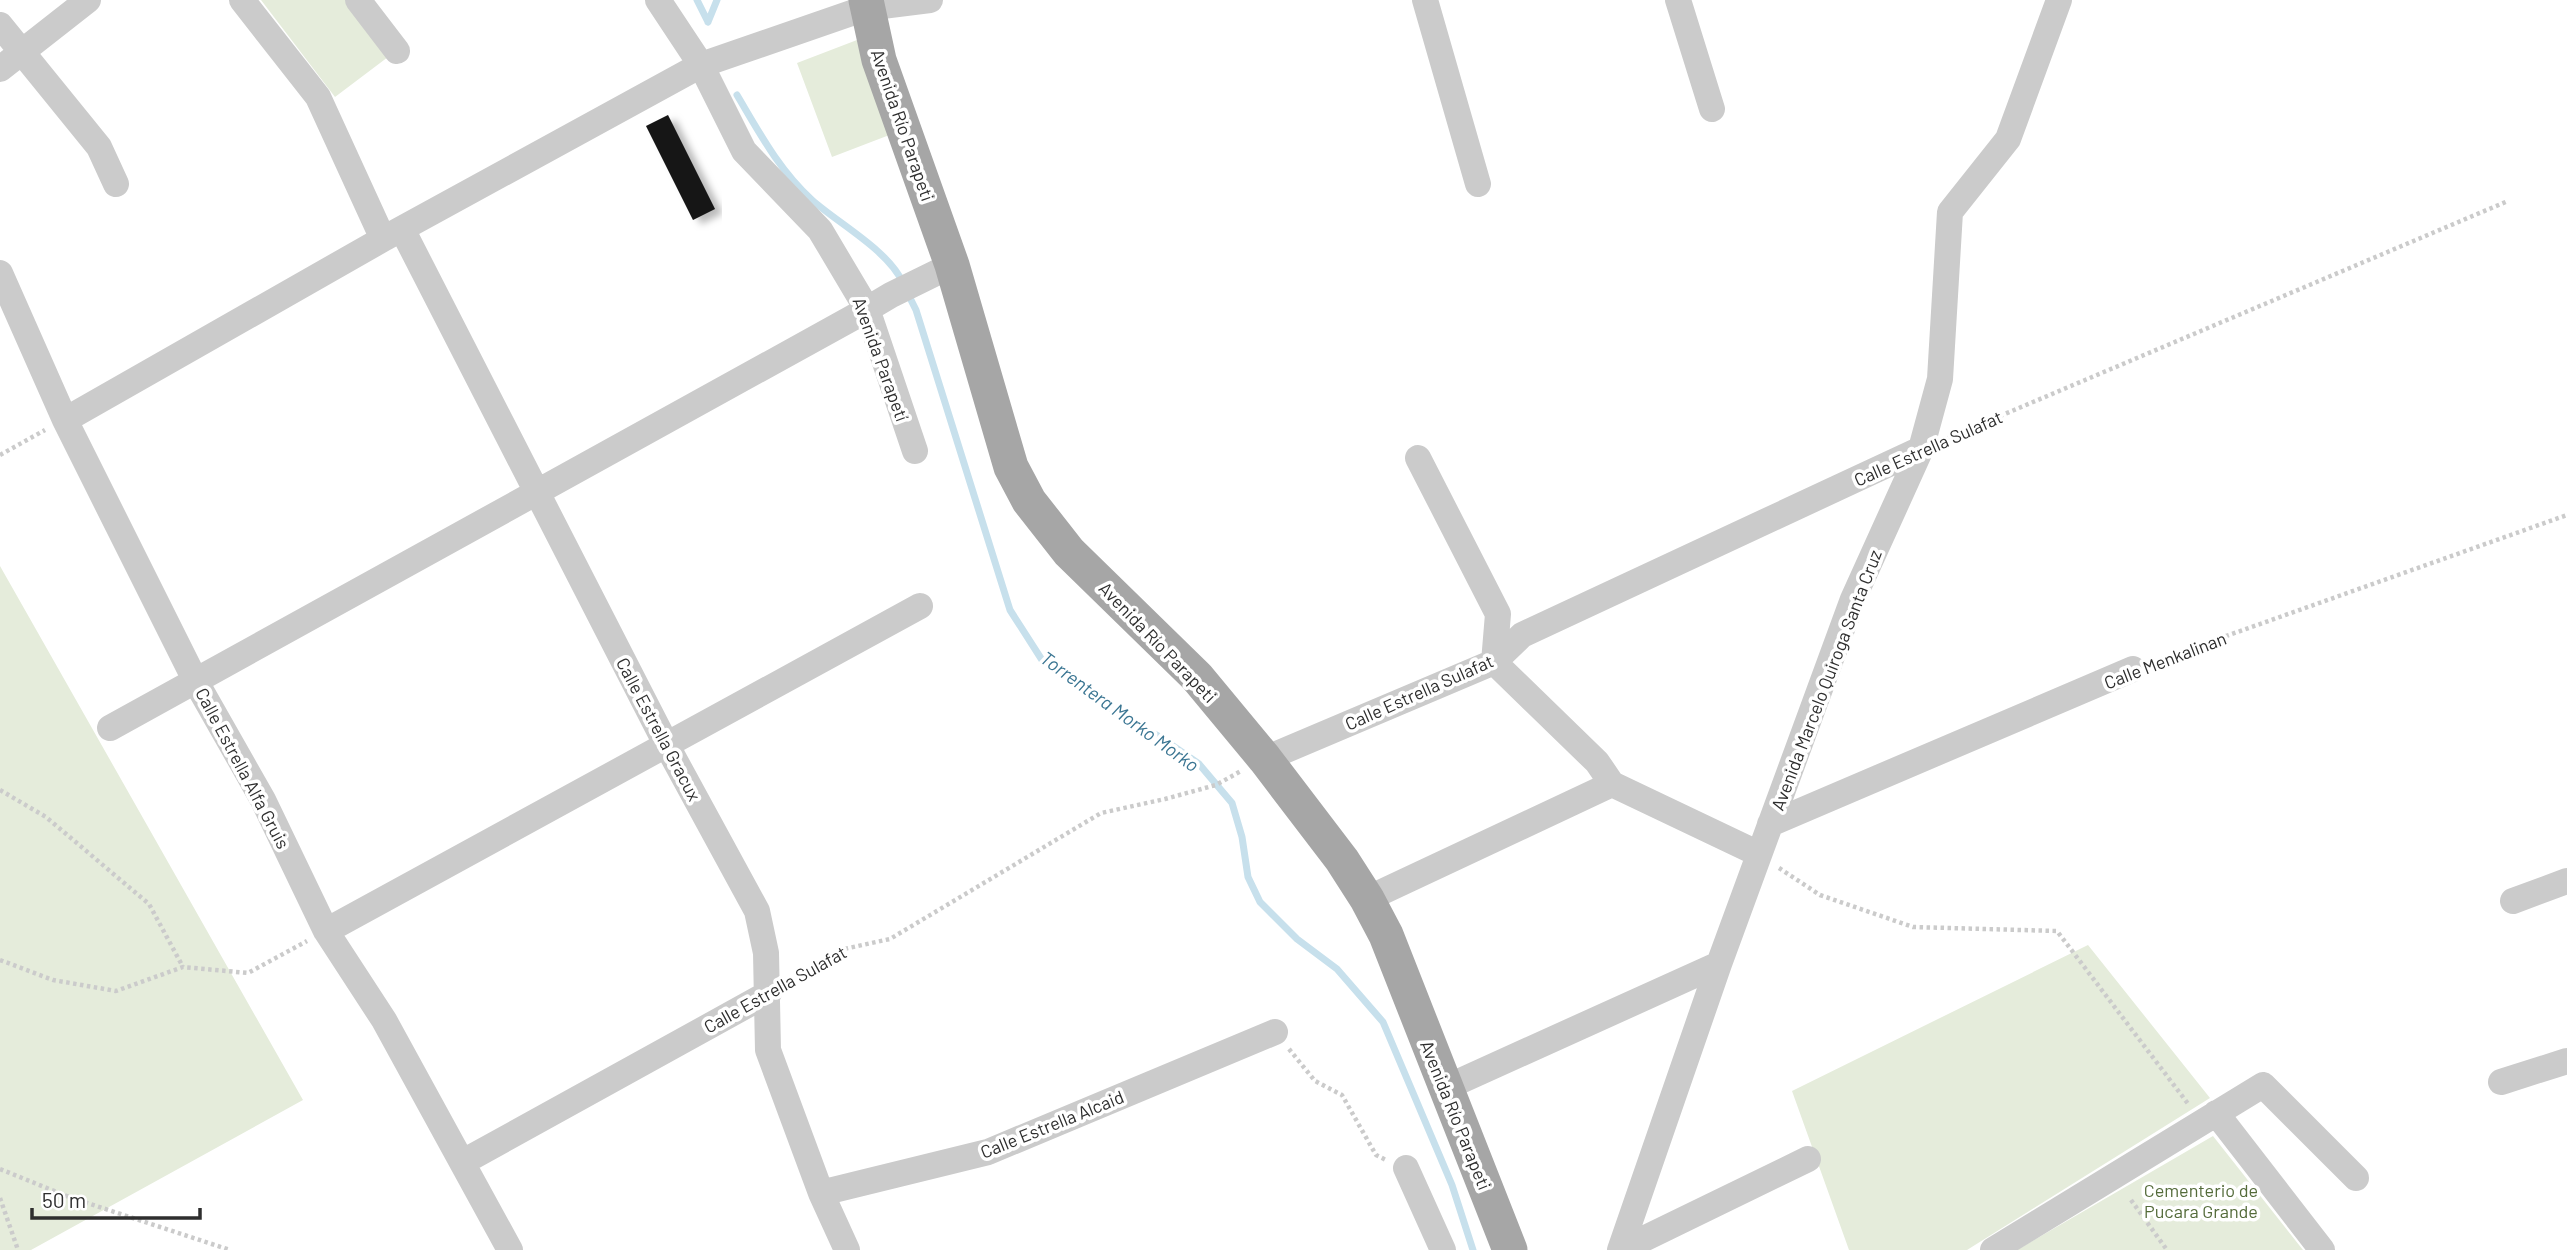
<svg xmlns="http://www.w3.org/2000/svg" width="2567" height="1250" font-family="Barlow,sans-serif">
	<defs>
		<filter id="shadow"><feDropShadow dx="8" dy="4.5" stdDeviation="3.5" flood-color="#0004"/></filter>
	</defs>
	<rect width="100%" height="100%" fill="#fff"/>
	<!-- green -->
	<path fill="#e5ecdb" d="M261,0H345L388,57L335,97Z
		M857,40L892,134L832,157L797,63Z
		M0,566L303,1100L31,1250H0Z
		M2088,945L2210,1098L1967,1250H1849L1792,1091Z
		M2213,1136L2303,1250H2017Z"/>
	<g fill="none" stroke-linecap="round" stroke-linejoin="round">
		<!-- stream -->
		<path stroke="#c7e0ec" stroke-width="7" d="M697,0L708,22
			M708,22L717,0
			M737,95C759,132 779,170 812,200C839,224 888,250 903,283
			M908,294L916,310L1010,610L1042,660L1114,711L1160,737L1199,764L1232,803L1242,837L1248,877L1260,902L1297,939L1337,969L1383,1022L1452,1185L1473,1250"/>
	</g>
	<!-- building -->
	<path fill="#151515" filter="url(#shadow)" d="M668,115L715,209L693,220L646,126Z"/>
	<g fill="none" stroke-linecap="round" stroke-linejoin="round">
		<!-- path -->
		<path stroke="#cbcbcb" stroke-width="4.5" stroke-dasharray="3.5 3.5" stroke-linecap="butt" d="M1948,438L2508,201
			M0,455L45,430
			M2153,662L2567,515
			M0,790L46,817L149,904L183,967
			M1779,868L1820,895L1913,927L2057,931L2189,1105
			M0,960L53,980L116,991L183,967L248,973L307,941
			M790,980L844,949L890,939L1101,813L1165,799L1216,785L1241,771
			M1289,1049L1315,1081L1342,1095L1376,1155L1386,1160
			M0,1169L69,1197L230,1250
			M0,1198L18,1250
			M2131,1200L2167,1250"/>
		<!-- minor -->
		<path stroke="#cbcbcb" stroke-width="26" d="M242,0L318,97L383,239
			M358,0L397,51
			M658,0L701,65L744,151L820,230L867,309L915,451
			M1425,0L1478,184
			M1678,0L1712,109
			M0,25L99,147L116,184
			M0,69L88,0
			M402,229L666,744L757,911L766,953L768,1050L821,1193L847,1250
			M0,273L65,420L196,682L263,800L326,931L384,1020L510,1250
			M65,420L383,239L701,65L866,8L930,0
			M1418,458L1498,614L1494,662
			M1494,662L1597,762L1612,784L1759,854
			M110,728L854,317L891,295L952,265
			M1265,759L1494,662L1522,635L1921,449
			M1770,824L2133,669
			M1367,899L1612,784
			M2513,901L2567,881
			M326,931L920,606
			M2501,1082L2567,1061
			M1445,1088L1719,964
			M2216,1113L2322,1250
			M463,1162L769,993
			M1406,1168L1443,1250
			M821,1193L988,1152L1275,1032
			M1620,1250L1719,964L1853,599L1921,449L1940,379L1950,212L2008,139L2059,0
			M1621,1250L1808,1159
			M1993,1250L2263,1085L2356,1178"/>
		<!-- major -->
		<path stroke="#a6a6a6" stroke-width="35" d="M866,0L879,60L952,265L1011,467L1029,501L1069,552L1197,677L1265,759L1342,860L1367,899L1386,935L1510,1250"/>
	</g>
	<g text-anchor="middle" dominant-baseline="central" stroke-width="7" stroke-linejoin="round" paint-order="stroke">
		<!-- street labels -->
		<g font-size="18" fill="#2e2e2e" stroke="#fff">
			<text transform="translate(903 125) rotate(71)">Avenida Río Parapeti</text>
			<text transform="translate(881 359) rotate(70)">Avenida Parapetí</text>
			<text transform="translate(1928 448) rotate(-24)">Calle Estrella Sulafat</text>
			<text transform="translate(1158 642) rotate(46)">Avenida Río Parapeti</text>
			<text transform="translate(2165 660) rotate(-21)">Calle Menkalinan</text>
			<text transform="translate(1826 680) rotate(-69)">Avenida Marcelo Quiroga Santa Cruz</text>
			<text transform="translate(1419 692) rotate(-24)">Calle Estrella Sulafat</text>
			<text transform="translate(659 729) rotate(62)">Calle Estrella Gracux</text>
			<text transform="translate(243 768) rotate(62)">Calle Estrella Alfa Gruis</text>
			<text transform="translate(775 989) rotate(-29)">Calle Estrella Sulafat</text>
			<text transform="translate(1456 1115) rotate(68)">Avenida Río Parapeti</text>
			<text transform="translate(1052 1124) rotate(-22)">Calle Estrella Alcaid</text>
		</g>
		<!-- park labels -->
		<g font-size="18" fill="#546b3a" stroke="#fff">
			<text x="2201" y="1190">Cementerio de<tspan x="2201" dy="21">Pucara Grande</tspan></text>
		</g>
		<!-- water labels -->
		<g font-size="19" font-style="italic" fill="#3a7592" stroke="#fff">
			<text transform="translate(1120 711) rotate(36)">Torrentera Morko Morko</text>
		</g>
	</g>
	<!-- scale -->
	<path d="M32 1208v10h168v-10" fill="none" stroke="#2e2e2e" stroke-width="3.5"/>
	<text x="42" y="1208" font-size="21" fill="#2e2e2e" stroke="#ffffff" stroke-width="5" paint-order="stroke">50 m</text>
</svg>
